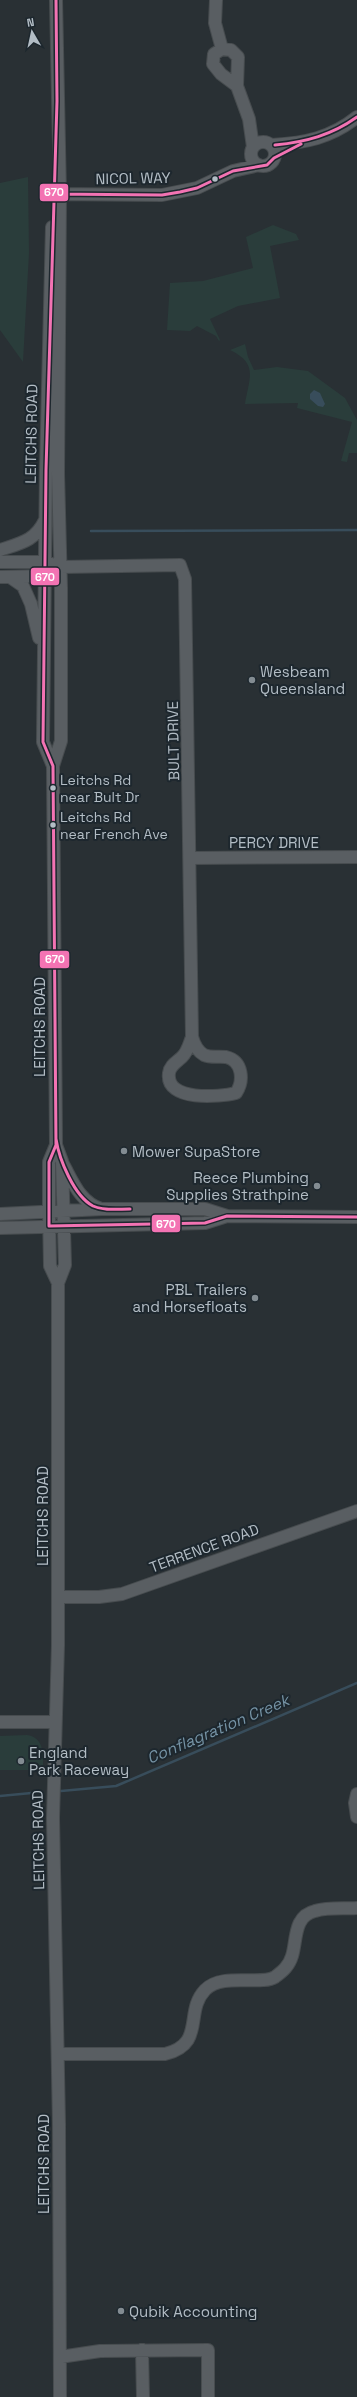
<svg xmlns="http://www.w3.org/2000/svg" width="357" height="2397" font-family="'Space Grotesk',sans-serif">
	<rect width="100%" height="100%" fill="#293034"/>
	<!-- green -->
	<path fill="#2a3d3b" d="M28,177L29,253L23,362L0,330V183Z
		M273,225L296,234L299,240L270,246L280,298L238,306L210,319L220,340L219,341L216,336L197,326L190,331L167,330L170,283L203,281L253,268L246,237Z
		M245,344L248,357L254,370L277,367L308,371L345,398L357,420V453H349L347,462L341,461L352,422L297,408L298,403L245,404C249,378 259,364 230,350Z
		M27,1735C45,1738 43,1755 43,1770H0V1736Z"/>
	<!-- water -->
	<path fill="#384d5b" d="M314,390L320,393L325,404L323,407L318,406L310,399V394Z"/>
	<g fill="none" stroke-linecap="round" stroke-linejoin="round">
		<!-- stream -->
		<path stroke="#384d5b" stroke-width="2.5" d="M91,531L357,530
			M61,1791L116,1786L357,1683
			M0,1796L42,1792"/>
		<!-- minor casing -->
		<g stroke="#474c4f" stroke-width="14">
			<path id="minor" d="M56,0L60,194L58,474L61,588V741L53,766L56,1145L62,1161L65,1265L58,1283V1645L53,1818L59,2124L60,2397
				M216,0L215,23L222,49
				M237,86L221,74L213,64L214,54L222,49L231,50L238,57L237,86L249,119L253,147
				M251 154a12 12 0 1 1 24 0a12 12 0 1 1-24 0Z
				M272,145C305,143 331,138 357,117
				M54,194L162,195L197,188L233,171L259,165
				M52,227L46,470L43,742L53,766
				M0,550C21,543 35,541 45,520
				M0,562H45L61,567L180,565L185,579L192,1037C189,1044 188,1051 182,1057C177,1062 170,1065 169,1073C165,1102 220,1097 236,1093C244,1081 243,1061 226,1057C218,1056 211,1058 204,1055C197,1051 194,1044 192,1037
				M0,577L45,576L51,573
				M10,577L23,586L31,604L39,638
				M191,858L357,857
				M56,1145L49,1162V1212L50,1266L58,1283
				M63,1164C73,1182 80,1202 101,1209
				M0,1214L102,1209H205L227,1216L357,1217
				M0,1228L205,1223L227,1216
				M58,1597H99L122,1594L357,1511
				M0,1722H55
				M357,1794L355,1803L357,1817
				M58,2054H165C206,2044 184,2012 205,1990C222,1972 261,1986 275,1977C283,1971 289,1966 292,1956C297,1941 293,1916 315,1911C328,1907 344,1909 357,1908
				M142,2350L143,2397
				M60,2357L100,2351L208,2350V2397"/>
		</g>
		<!-- minor -->
		<use href="#minor" stroke="#595e62" stroke-width="12"/>
		<!-- bus-1 casing -->
		<g stroke="#1d272e" stroke-width="6">
			<path id="bus-1" d="M56,0L57,101L46,470L43,742L53,766L56,1145L49,1162V1226L205,1223L227,1216L357,1217
				M275,145C306,142 332,135 357,117
				M53,194L162,195L180,192L197,188L233,171L267,165L274,158L301,144
				M56,1139C59,1159 74,1196 93,1206C104,1211 118,1209 130,1209"/>
		</g>
		<!-- bus-1 -->
		<use href="#bus-1" stroke="#f373b3" stroke-width="3"/>
	</g>
	<!-- markers -->
	<g fill="#b3bdc5" stroke="#1d272e" stroke-width="1.5">
		<circle cx="215" cy="179" r="3.5"/>
		<circle cx="53" cy="788" r="3.5"/>
		<circle cx="53" cy="825" r="3.5"/>
	</g>
	<g fill="#838c92" stroke="#1d272e" stroke-width="1.5">
		<circle cx="252" cy="680" r="4"/>
		<circle cx="124" cy="1151" r="4"/>
		<circle cx="317" cy="1186" r="4"/>
		<circle cx="255" cy="1298" r="4"/>
		<circle cx="21" cy="1761" r="4"/>
		<circle cx="121" cy="2311" r="4"/>
	</g>
	<g text-anchor="middle" dominant-baseline="central" stroke-width="4" stroke-linejoin="round" paint-order="stroke">
		<!-- bus labels -->
		<g font-size="14" fill="#b3bdc5" stroke="#1d272e" text-anchor="start">
			<text x="60" y="780">Leitchs Rd<tspan x="60" dy="17">near Bult Dr</tspan></text>
			<text x="60" y="817">Leitchs Rd<tspan x="60" dy="17">near French Ave</tspan></text>
		</g>
		<!-- street labels -->
		<g font-size="15" fill="#b3bdc5" stroke="#1d272e">
			<text transform="translate(133 178) rotate(-1)">NICOL WAY</text>
			<text transform="translate(31 434) rotate(-89)">LEITCHS ROAD</text>
			<text transform="translate(173 741) rotate(-91)">BULT DRIVE</text>
			<text x="274" y="842">PERCY DRIVE</text>
			<text transform="translate(39 1027) rotate(-90)">LEITCHS ROAD</text>
			<text transform="translate(42 1516) rotate(-90)">LEITCHS ROAD</text>
			<text transform="translate(204 1548) rotate(-20)">TERRENCE ROAD</text>
			<text transform="translate(38 1840) rotate(-91)">LEITCHS ROAD</text>
			<text transform="translate(43 2164) rotate(-90)">LEITCHS ROAD</text>
		</g>
		<!-- poi labels -->
		<g font-size="15" fill="#b3bdc5" stroke="#1d272e" text-anchor="start">
			<text x="260" y="671">Wesbeam<tspan x="260" dy="17">Queensland</tspan></text>
			<text x="132" y="1151">Mower SupaStore</text>
			<text x="309" y="1177" text-anchor="end">Reece Plumbing<tspan x="309" dy="17">Supplies Strathpine</tspan></text>
			<text x="247" y="1289" text-anchor="end">PBL Trailers<tspan x="247" dy="17">and Horsefloats</tspan></text>
			<text x="29" y="1752">England<tspan x="29" dy="17">Park Raceway</tspan></text>
			<text x="129" y="2311">Qubik Accounting</text>
		</g>
		<!-- water labels -->
		<g font-size="16" font-style="italic" fill="#7694a6" stroke="#1d272e">
			<text transform="translate(218 1729) rotate(-23)">Conflagration Creek</text>
		</g>
	</g>
	<g stroke="#1d272e" stroke-width="1.5">
		<rect x="39" y="183" width="30" height="19" rx="4" fill="#f373b3"/>
		<rect x="30" y="567" width="30" height="19" rx="4" fill="#f373b3"/>
		<rect x="39" y="950" width="31" height="19" rx="4" fill="#f373b3"/>
		<rect x="151" y="1214" width="30" height="19" rx="4" fill="#f373b3"/>
	</g>
	<g font-size="11" text-anchor="middle" font-weight="bold" fill="#fff">
		<text x="54" y="196">670</text>
		<text x="45" y="581">670</text>
		<text x="55" y="963">670</text>
		<text x="166" y="1228">670</text>
	</g>
	<!-- north arrow -->
	<g transform="translate(32 32) rotate(351)" stroke="#1d272e" stroke-width="3" paint-order="stroke">
	<path d="M0-3L7 15L0 10L-7 15Z" fill="#b3bdc5"/>
	<text y="-6" font-size="11" font-weight="bold" text-anchor="middle" fill="#b3bdc5">N</text>
	</g>
</svg>
